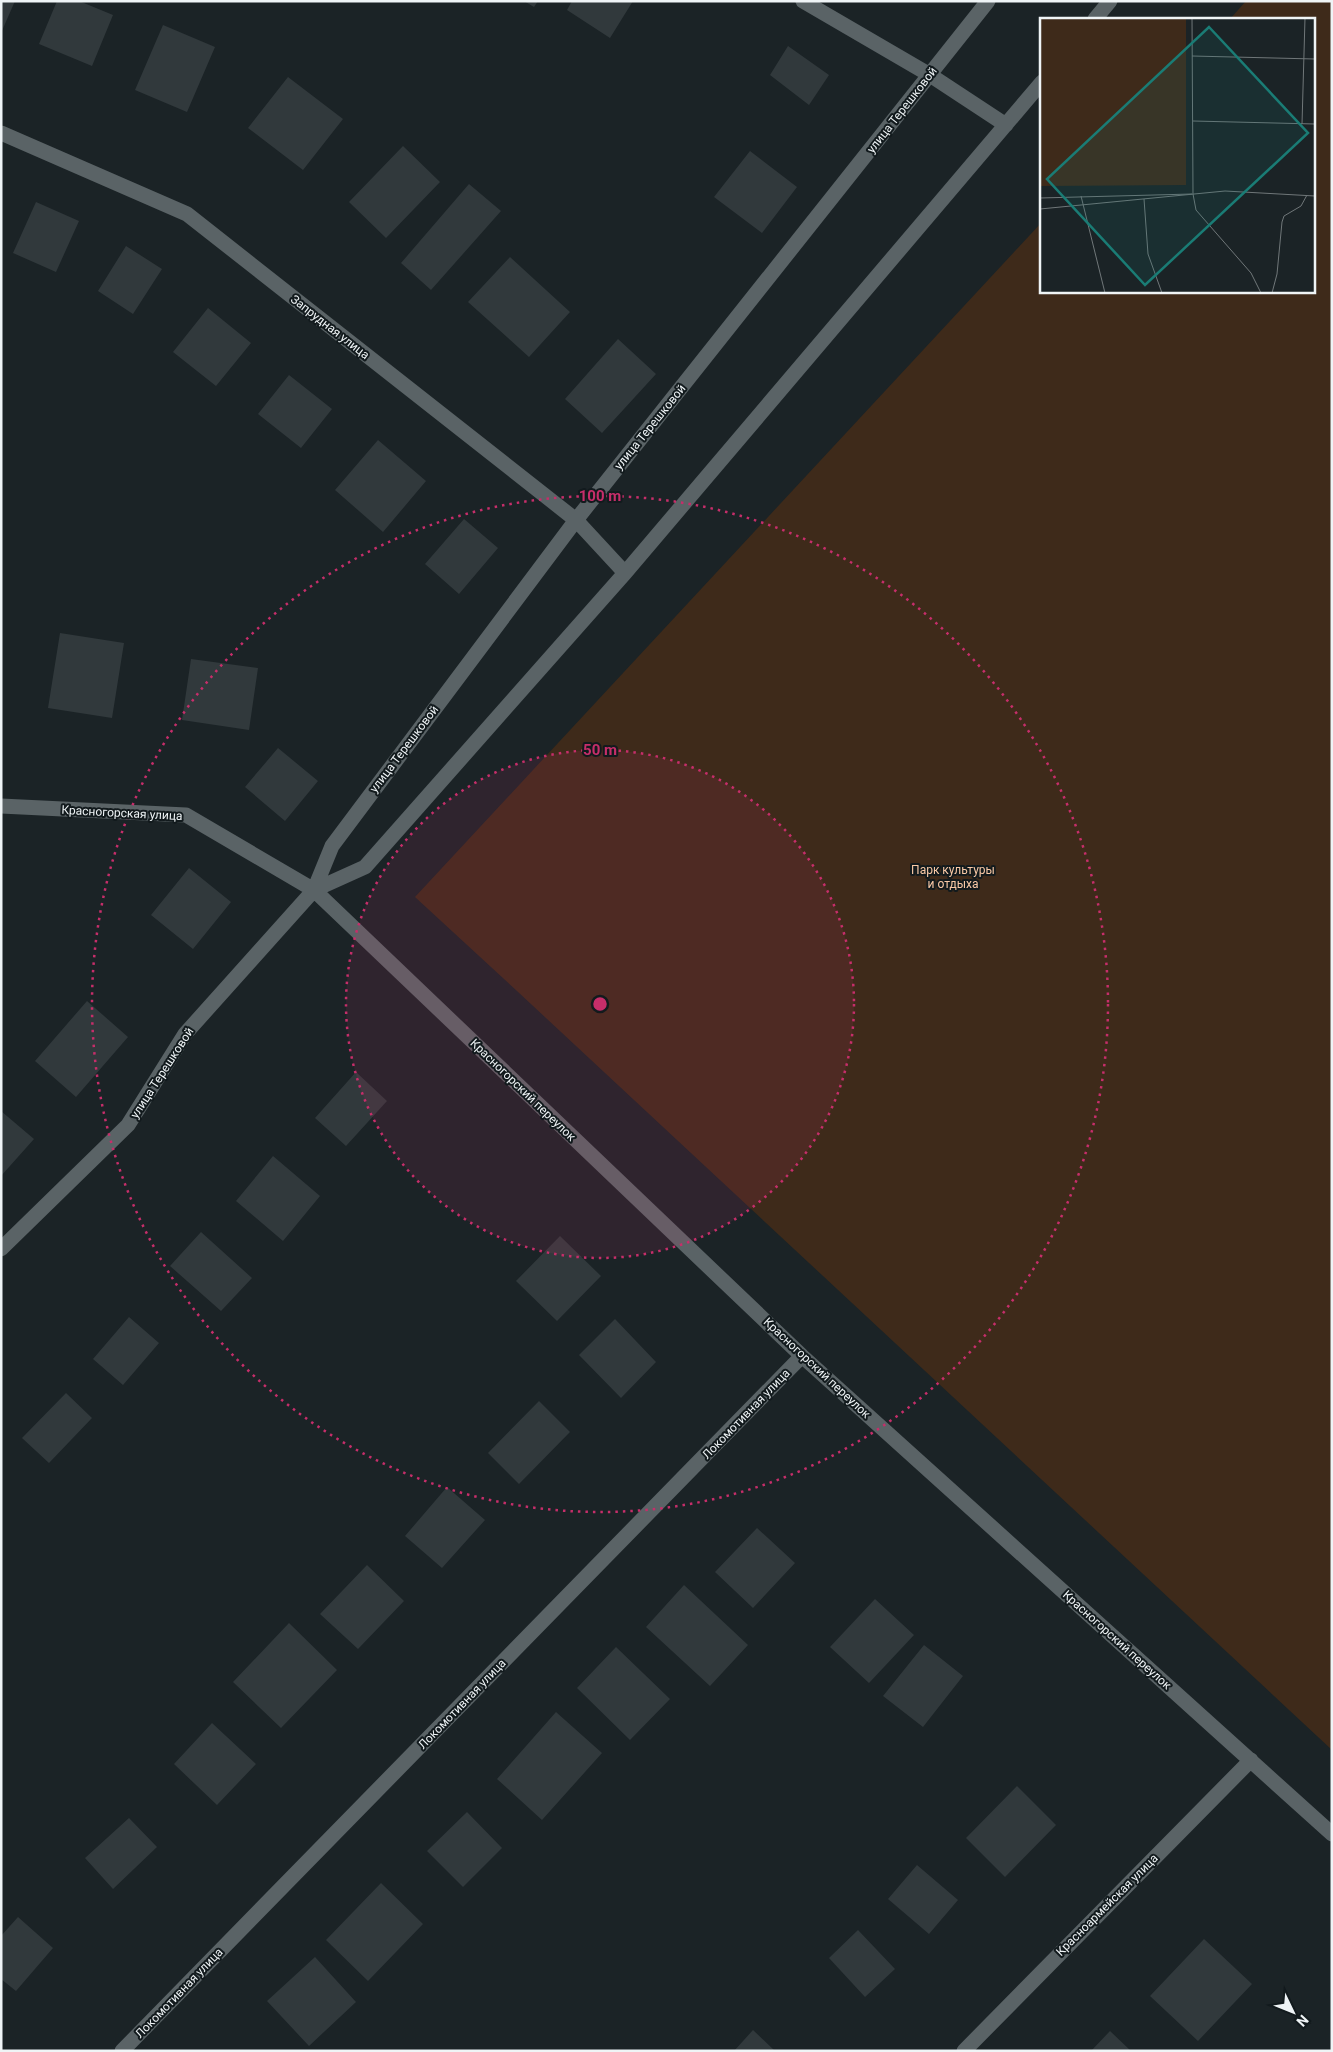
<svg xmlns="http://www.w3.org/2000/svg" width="1333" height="2052" font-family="Roboto,sans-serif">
	<rect width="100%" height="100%" fill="#1b2326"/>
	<!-- green -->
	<path fill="#3e2a1a" d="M1246,1H1332V1750L517,991L415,897L1042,222V291H1314V19H1230Z"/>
	<!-- building -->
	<path fill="#31393c" d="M1,1H15L1,33Z
		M57,1H79L113,15L92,66L39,44Z
		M524,1H538L534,7Z
		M572,1H633L610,38L567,10Z
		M163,25L215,47L187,112L135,90Z
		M788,46L829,75L809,105L770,75Z
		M288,77L343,119L303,170L248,128Z
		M403,146L440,182L386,238L349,202Z
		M750,151L797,187L762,233L714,197Z
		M469,184L501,211L431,290L401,263Z
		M36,202L79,221L56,272L13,253Z
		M126,246L162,269L133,314L98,291Z
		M510,257L570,312L529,357L468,302Z
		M208,308L251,343L216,386L173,352Z
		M618,339L656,374L602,433L565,399Z
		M289,375L332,409L301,448L258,414Z
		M378,440L426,481L383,532L335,490Z
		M464,519L498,548L459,594L425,564Z
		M60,633L124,643L112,718L48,708Z
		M191,659L258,668L249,730L182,720Z
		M278,748L318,781L285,821L245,787Z
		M189,868L231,902L193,949L151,915Z
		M87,1001L128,1037L76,1097L35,1061Z
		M356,1072L387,1101L346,1146L315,1118Z
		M1,1111L34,1139L1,1176Z
		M273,1156L320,1196L283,1241L236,1201Z
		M201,1232L252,1278L221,1311L170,1266Z
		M560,1236L601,1276L557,1321L516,1281Z
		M129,1317L159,1343L123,1385L93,1359Z
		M615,1319L656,1362L621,1398L579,1355Z
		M66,1393L92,1418L49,1463L22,1438Z
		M539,1401L570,1432L519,1484L488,1453Z
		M447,1487L485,1520L442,1568L405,1536Z
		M757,1528L795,1563L753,1608L715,1572Z
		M367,1565L404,1601L358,1649L320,1614Z
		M684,1585L748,1645L710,1686L646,1627Z
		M875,1599L914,1635L869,1683L830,1647Z
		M289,1623L337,1670L281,1728L233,1682Z
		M924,1645L963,1676L923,1727L883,1696Z
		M616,1647L670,1699L630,1740L577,1688Z
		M556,1712L602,1753L542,1820L497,1779Z
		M212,1723L256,1764L217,1805L174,1764Z
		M1017,1786L1056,1825L1005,1877L966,1838Z
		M467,1812L502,1848L463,1887L427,1851Z
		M129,1818L157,1847L113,1889L85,1858Z
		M917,1865L958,1900L929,1934L888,1899Z
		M381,1883L423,1924L368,1981L326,1940Z
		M18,1917L53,1948L16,1991L1,1979V1936Z
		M858,1930L895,1969L865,1997L829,1958Z
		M1204,1939L1252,1984L1198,2041L1150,1996Z
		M315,1957L356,2002L309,2046L267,2001Z
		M753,2030L775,2051H734Z
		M1110,2031L1131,2051H1091Z"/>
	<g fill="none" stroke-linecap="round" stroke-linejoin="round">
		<!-- minor -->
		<path stroke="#5a6366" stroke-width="15" d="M803,1L930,75L1006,125
			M1095,19L1110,1
			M1,133L187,214L576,520L625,573
			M1,806L186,815L314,890L802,1356L1332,1834
			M314,890L365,867L625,573L1042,82
			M1,1249L128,1125L185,1034L314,890L332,846L576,520L988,1
			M122,2051L802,1356
			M964,2051L1251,1760"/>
	</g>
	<!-- distance rings -->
	<circle cx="600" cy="1004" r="254" fill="#c62e6a" fill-opacity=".12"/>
	<g fill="none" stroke="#c62e6a" stroke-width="2.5" stroke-dasharray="2.5 5">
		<circle cx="600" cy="1004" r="254"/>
		<circle cx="600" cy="1004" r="508"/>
	</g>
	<g text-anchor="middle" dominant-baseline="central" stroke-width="4" stroke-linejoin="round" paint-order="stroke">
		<!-- street labels -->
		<g font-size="12" fill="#eff4f6" stroke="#121a1d">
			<text transform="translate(902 110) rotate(-52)">улица Терешковой</text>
			<text transform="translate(330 327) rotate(38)">Запрудная улица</text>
			<text transform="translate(650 427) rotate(-51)">улица Терешковой</text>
			<text transform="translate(404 749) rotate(-53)">улица Терешковой</text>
			<text transform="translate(122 813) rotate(3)">Красногорская улица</text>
			<text transform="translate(162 1073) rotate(-57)">улица Терешковой</text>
			<text transform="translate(523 1090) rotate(44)">Красногорский переулок</text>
			<text transform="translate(817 1368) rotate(43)">Красногорский переулок</text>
			<text transform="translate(746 1414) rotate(-46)">Локомотивная улица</text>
			<text transform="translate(1117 1640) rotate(42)">Красногорский переулок</text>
			<text transform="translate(462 1704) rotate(-46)">Локомотивная улица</text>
			<text transform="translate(1107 1905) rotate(-45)">Красноармейская улица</text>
			<text transform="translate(179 1993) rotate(-46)">Локомотивная улица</text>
		</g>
		<!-- park labels -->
		<g font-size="12" fill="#f9c9a6" stroke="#121a1d">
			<text x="953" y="870">Парк культуры<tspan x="953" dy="14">и отдыха</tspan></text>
		</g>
	</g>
	<!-- overview -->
	<g transform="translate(1040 18)">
		<rect width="275" height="275" fill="#1b2326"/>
		<path d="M0,0H146V167L0,168Z" fill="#3e2a1a"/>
		<path fill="none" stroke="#707779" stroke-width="1" d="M152,0L153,176L156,192L211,255L221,275M152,38L275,41M153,103L275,106M262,106L265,0M41,178L65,275M0,180L152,176M104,181L108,236L122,275M0,191L185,173L275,178M232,275L237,256L242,204L244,198L261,188L267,177"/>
		<path fill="#1a7c75" fill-opacity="0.15" stroke="#1a7c75" stroke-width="2.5" d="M169,9L268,115L105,267L7,161Z"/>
		<rect width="275" height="275" fill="none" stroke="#eff4f6" stroke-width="2.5"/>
	</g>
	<circle cx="600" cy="1004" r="8" fill="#c62e6a" stroke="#121a1d" stroke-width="2.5"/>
	<g font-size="15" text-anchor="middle" font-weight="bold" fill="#c62e6a" stroke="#121a1d" stroke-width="4" stroke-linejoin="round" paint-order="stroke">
		<text x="600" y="501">100 m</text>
		<text x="600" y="755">50 m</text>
	</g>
	<!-- border -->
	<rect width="1333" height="2052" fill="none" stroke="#eff4f6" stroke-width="5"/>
	<!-- north arrow -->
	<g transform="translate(1293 2012) rotate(133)" stroke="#121a1d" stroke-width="4" paint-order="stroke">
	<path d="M0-4L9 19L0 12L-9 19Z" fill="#eff4f6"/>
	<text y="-8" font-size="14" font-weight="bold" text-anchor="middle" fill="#eff4f6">N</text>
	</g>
</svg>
